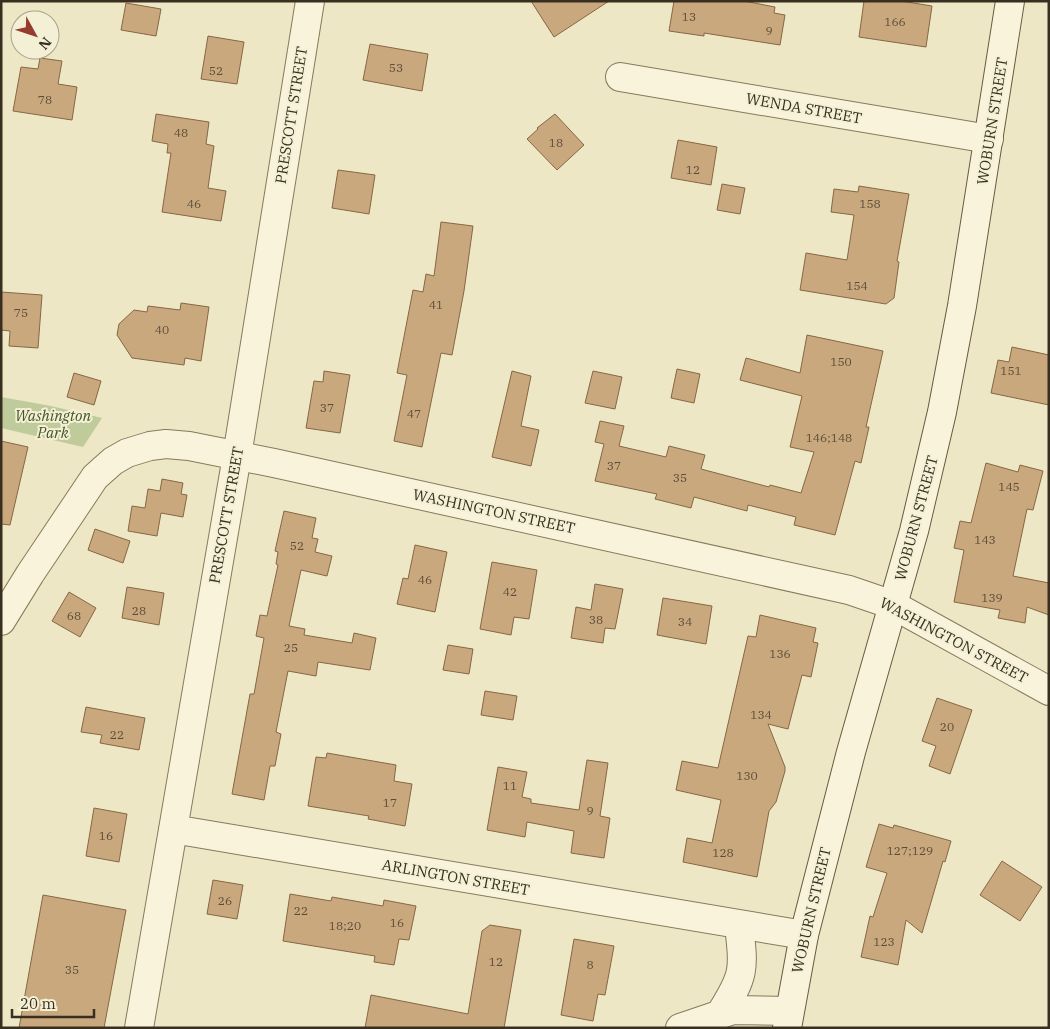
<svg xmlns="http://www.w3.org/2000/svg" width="1050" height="1029" font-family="'IBM Plex Serif',serif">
	<rect width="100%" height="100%" fill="#ede7c6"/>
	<!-- green -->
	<path fill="#bfcb9a" d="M1,397L51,406L102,418L83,447L1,428Z"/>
	<!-- building -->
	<path fill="#c9a87e" stroke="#866743" d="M531,1H609L554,37Z
		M674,1H744L775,7L774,13L785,15L780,45L704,33V36L669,31Z
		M864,1H901L932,6L926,47L859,37Z
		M126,3L161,9L156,36L121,30Z
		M208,36L244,42L237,84L201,79Z
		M370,44L428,54L422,91L363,80Z
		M40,58L62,61L58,84L77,87L72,120L13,111L21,67L38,69Z
		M156,114L209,122L206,144L214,146L208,188L226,191L221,221L162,212L171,153H167L168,144L152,141Z
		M555,114L584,145L557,170L527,139L538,129L537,128Z
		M678,140L717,147L711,185L671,178Z
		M338,170L375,175L369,214L332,208Z
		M722,184L745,188L740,214L717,210Z
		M859,186L909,194L897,261L899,262L894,298L886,304L800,290L806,253L847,260L854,215L831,212L834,189L858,192Z
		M441,222L473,226L464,291L452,355L441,353L422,447L394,441L407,375L397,373L413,290L423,292L426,274L434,276Z
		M1,292L42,295L38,348L9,346L10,331L1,330Z
		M181,303L209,307L201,361L185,358L184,365L132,358L117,335L119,324L134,310L147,312L148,306L180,310Z
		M807,335L883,351L866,427H869L861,463L855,461L835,535L794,525L796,517L748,505L747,511L694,497L691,508L655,499L657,494L595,481L604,444L595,442L600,421L624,426L619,446L666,457L669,446L705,455L701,469L769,487L770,485L801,493L814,452L790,447L802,396L740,380L746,358L800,373Z
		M1012,347L1049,355V405L991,393L998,360L1009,362Z
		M677,369L700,374L694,403L671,398Z
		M324,371L350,375L340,433L306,428L314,381L323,382Z
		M512,371L531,376L521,426L539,430L531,466L492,457Z
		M593,371L622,377L615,409L585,403Z
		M74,373L101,381L94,405L67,397Z
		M1,441L28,447L10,525L1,524Z
		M986,463L1018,472L1020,465L1043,471L1033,510L1027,509L1013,576L1049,583V615L1027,607L1025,623L998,618L1000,610L954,602L964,550L954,548L960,521L971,523Z
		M162,479L183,483L181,494L187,495L183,517L161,513L157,536L128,531L132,506L145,508L148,489L160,491Z
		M284,511L316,518L312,538L318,539L315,552L332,556L327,576L301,570L289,626L305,629L304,635L352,643L354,633L376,638L370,670L318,662L316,676L288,671L276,732L281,734L275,766H270L264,800L232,794L250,694H254L264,638L256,636L260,615L267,616L278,565L276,564L278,552L275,551Z
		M95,529L130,541L123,563L88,550Z
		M415,545L447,552L435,612L397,604L403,578L408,579Z
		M492,562L537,570L529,619L514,617L511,635L480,629Z
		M595,584L623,589L615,629L605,628L603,643L571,638L576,607L591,610Z
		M127,587L164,593L159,625L122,618Z
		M69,592L96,608L80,637L52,621Z
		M663,598L712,606L706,644L657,635Z
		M760,615L816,628L813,642L818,643L811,677L802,675L788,729L768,724L785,767V771L776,802L769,811L757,877L683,862L687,838L712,843L721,800L676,790L682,761L718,768L748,636L756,637Z
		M448,645L473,649L469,674L443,670Z
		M485,691L517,696L513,720L481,715Z
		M937,698L972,710L950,774L929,766L936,746L922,741Z
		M86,707L145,718L139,750L100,743L102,735L81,732Z
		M327,753L396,765L394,781L412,784L405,826L368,819L369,816L308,806L316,757L326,758Z
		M587,760L608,763L600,816L610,818L604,858L571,853L574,831L527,822L525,837L487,830L498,767L527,772L522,797L531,799V803L579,810Z
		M94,808L127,814L119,862L86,856Z
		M879,824L893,828L894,825L951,841L945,862L943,861L922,933L906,920L898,965L861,957L870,916L873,917L887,873L866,867Z
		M1002,861L1042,887L1020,921L980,895Z
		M213,880L243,885L237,919L207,914Z
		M290,894L331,901L332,897L383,906L384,900L416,906L409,940L399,939L394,965L374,962L375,956L283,941Z
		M43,895L126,910L104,1028H19Z
		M490,925L521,930L504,1028H365L371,995L468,1014L482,931Z
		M574,939L614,946L605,995L598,994L593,1021L561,1015Z"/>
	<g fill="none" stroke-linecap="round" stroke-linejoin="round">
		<!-- street casing -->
		<g stroke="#88795d" stroke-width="30">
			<path id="street" d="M620,77L989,139
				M1,621L30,574L95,477L113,461L127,453L150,446L166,444L189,446L274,463L849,590L893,605L1049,691
				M173,829L804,935
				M720,1014C745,975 744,970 739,925
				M139,1028L237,456L310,1
				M680,1028L733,1010L789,1011"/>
		</g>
		<!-- secondary casing -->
		<g stroke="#6a5a40" stroke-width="30">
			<path id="secondary" d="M787,1028L804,935L851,752L914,531L942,412L962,306L1010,1"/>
		</g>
		<!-- street -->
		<use href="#street" stroke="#f8f3da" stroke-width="28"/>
		<!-- secondary -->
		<use href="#secondary" stroke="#f8f3da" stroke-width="28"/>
	</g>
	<g text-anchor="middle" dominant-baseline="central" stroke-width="4" stroke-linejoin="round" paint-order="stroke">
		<!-- number labels -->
		<g font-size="12" fill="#5c4d38">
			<text x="689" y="16">13</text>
			<text x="895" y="21">166</text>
			<text x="769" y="30">9</text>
			<text x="396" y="67">53</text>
			<text x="216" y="70">52</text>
			<text x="45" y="99">78</text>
			<text x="181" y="132">48</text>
			<text x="556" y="142">18</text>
			<text x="693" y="169">12</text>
			<text x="194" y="203">46</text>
			<text x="870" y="203">158</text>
			<text x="857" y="285">154</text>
			<text x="436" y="304">41</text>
			<text x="21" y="312">75</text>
			<text x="162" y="329">40</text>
			<text x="841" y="361">150</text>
			<text x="1011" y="370">151</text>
			<text x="327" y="407">37</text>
			<text x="414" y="413">47</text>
			<text x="829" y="437">146;148</text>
			<text x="614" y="465">37</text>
			<text x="680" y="477">35</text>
			<text x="1009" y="486">145</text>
			<text x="985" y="539">143</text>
			<text x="297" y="545">52</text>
			<text x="425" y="579">46</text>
			<text x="510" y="591">42</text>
			<text x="992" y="597">139</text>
			<text x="139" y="610">28</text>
			<text x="74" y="615">68</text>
			<text x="596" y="619">38</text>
			<text x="685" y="621">34</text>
			<text x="291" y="647">25</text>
			<text x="780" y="653">136</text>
			<text x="761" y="714">134</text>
			<text x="947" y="726">20</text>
			<text x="117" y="734">22</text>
			<text x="747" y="775">130</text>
			<text x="510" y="785">11</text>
			<text x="390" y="802">17</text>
			<text x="590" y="810">9</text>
			<text x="106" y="835">16</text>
			<text x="910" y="850">127;129</text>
			<text x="723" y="852">128</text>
			<text x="225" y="900">26</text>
			<text x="301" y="910">22</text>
			<text x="397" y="922">16</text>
			<text x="345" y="925">18;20</text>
			<text x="884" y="941">123</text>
			<text x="496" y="961">12</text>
			<text x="590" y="964">8</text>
			<text x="72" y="969">35</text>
		</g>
		<!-- street labels -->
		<g font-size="15" fill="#382f20" stroke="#f4f0d6">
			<text transform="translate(804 108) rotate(10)">WENDA STREET</text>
			<text transform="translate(291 115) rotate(-81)">PRESCOTT STREET</text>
			<text transform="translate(992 121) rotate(-81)">WOBURN STREET</text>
			<text transform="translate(494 511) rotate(12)">WASHINGTON STREET</text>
			<text transform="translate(226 515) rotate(-80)">PRESCOTT STREET</text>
			<text transform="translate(916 518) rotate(-75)">WOBURN STREET</text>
			<text transform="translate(954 640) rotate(28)">WASHINGTON STREET</text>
			<text transform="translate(456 877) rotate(10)">ARLINGTON STREET</text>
			<text transform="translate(811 910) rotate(-77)">WOBURN STREET</text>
		</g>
		<!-- park labels -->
		<g font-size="15" font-style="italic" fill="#435427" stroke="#f4f0d6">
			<text x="53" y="415">Washington<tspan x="53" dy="17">Park</tspan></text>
		</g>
	</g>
	<!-- border -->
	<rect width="1050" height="1029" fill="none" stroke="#382f20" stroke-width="5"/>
	<!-- north arrow -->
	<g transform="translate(35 35) rotate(130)"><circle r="24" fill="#f4f0d6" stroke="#a9a38d"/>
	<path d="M0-4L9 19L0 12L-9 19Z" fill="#953c2f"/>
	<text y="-8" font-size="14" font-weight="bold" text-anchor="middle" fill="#382f20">N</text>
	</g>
	<!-- scale -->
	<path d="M12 1009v8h82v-8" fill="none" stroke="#382f20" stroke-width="2.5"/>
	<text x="20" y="1009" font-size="15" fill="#382f20" stroke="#f4f0d6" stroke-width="4" paint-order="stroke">20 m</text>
</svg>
